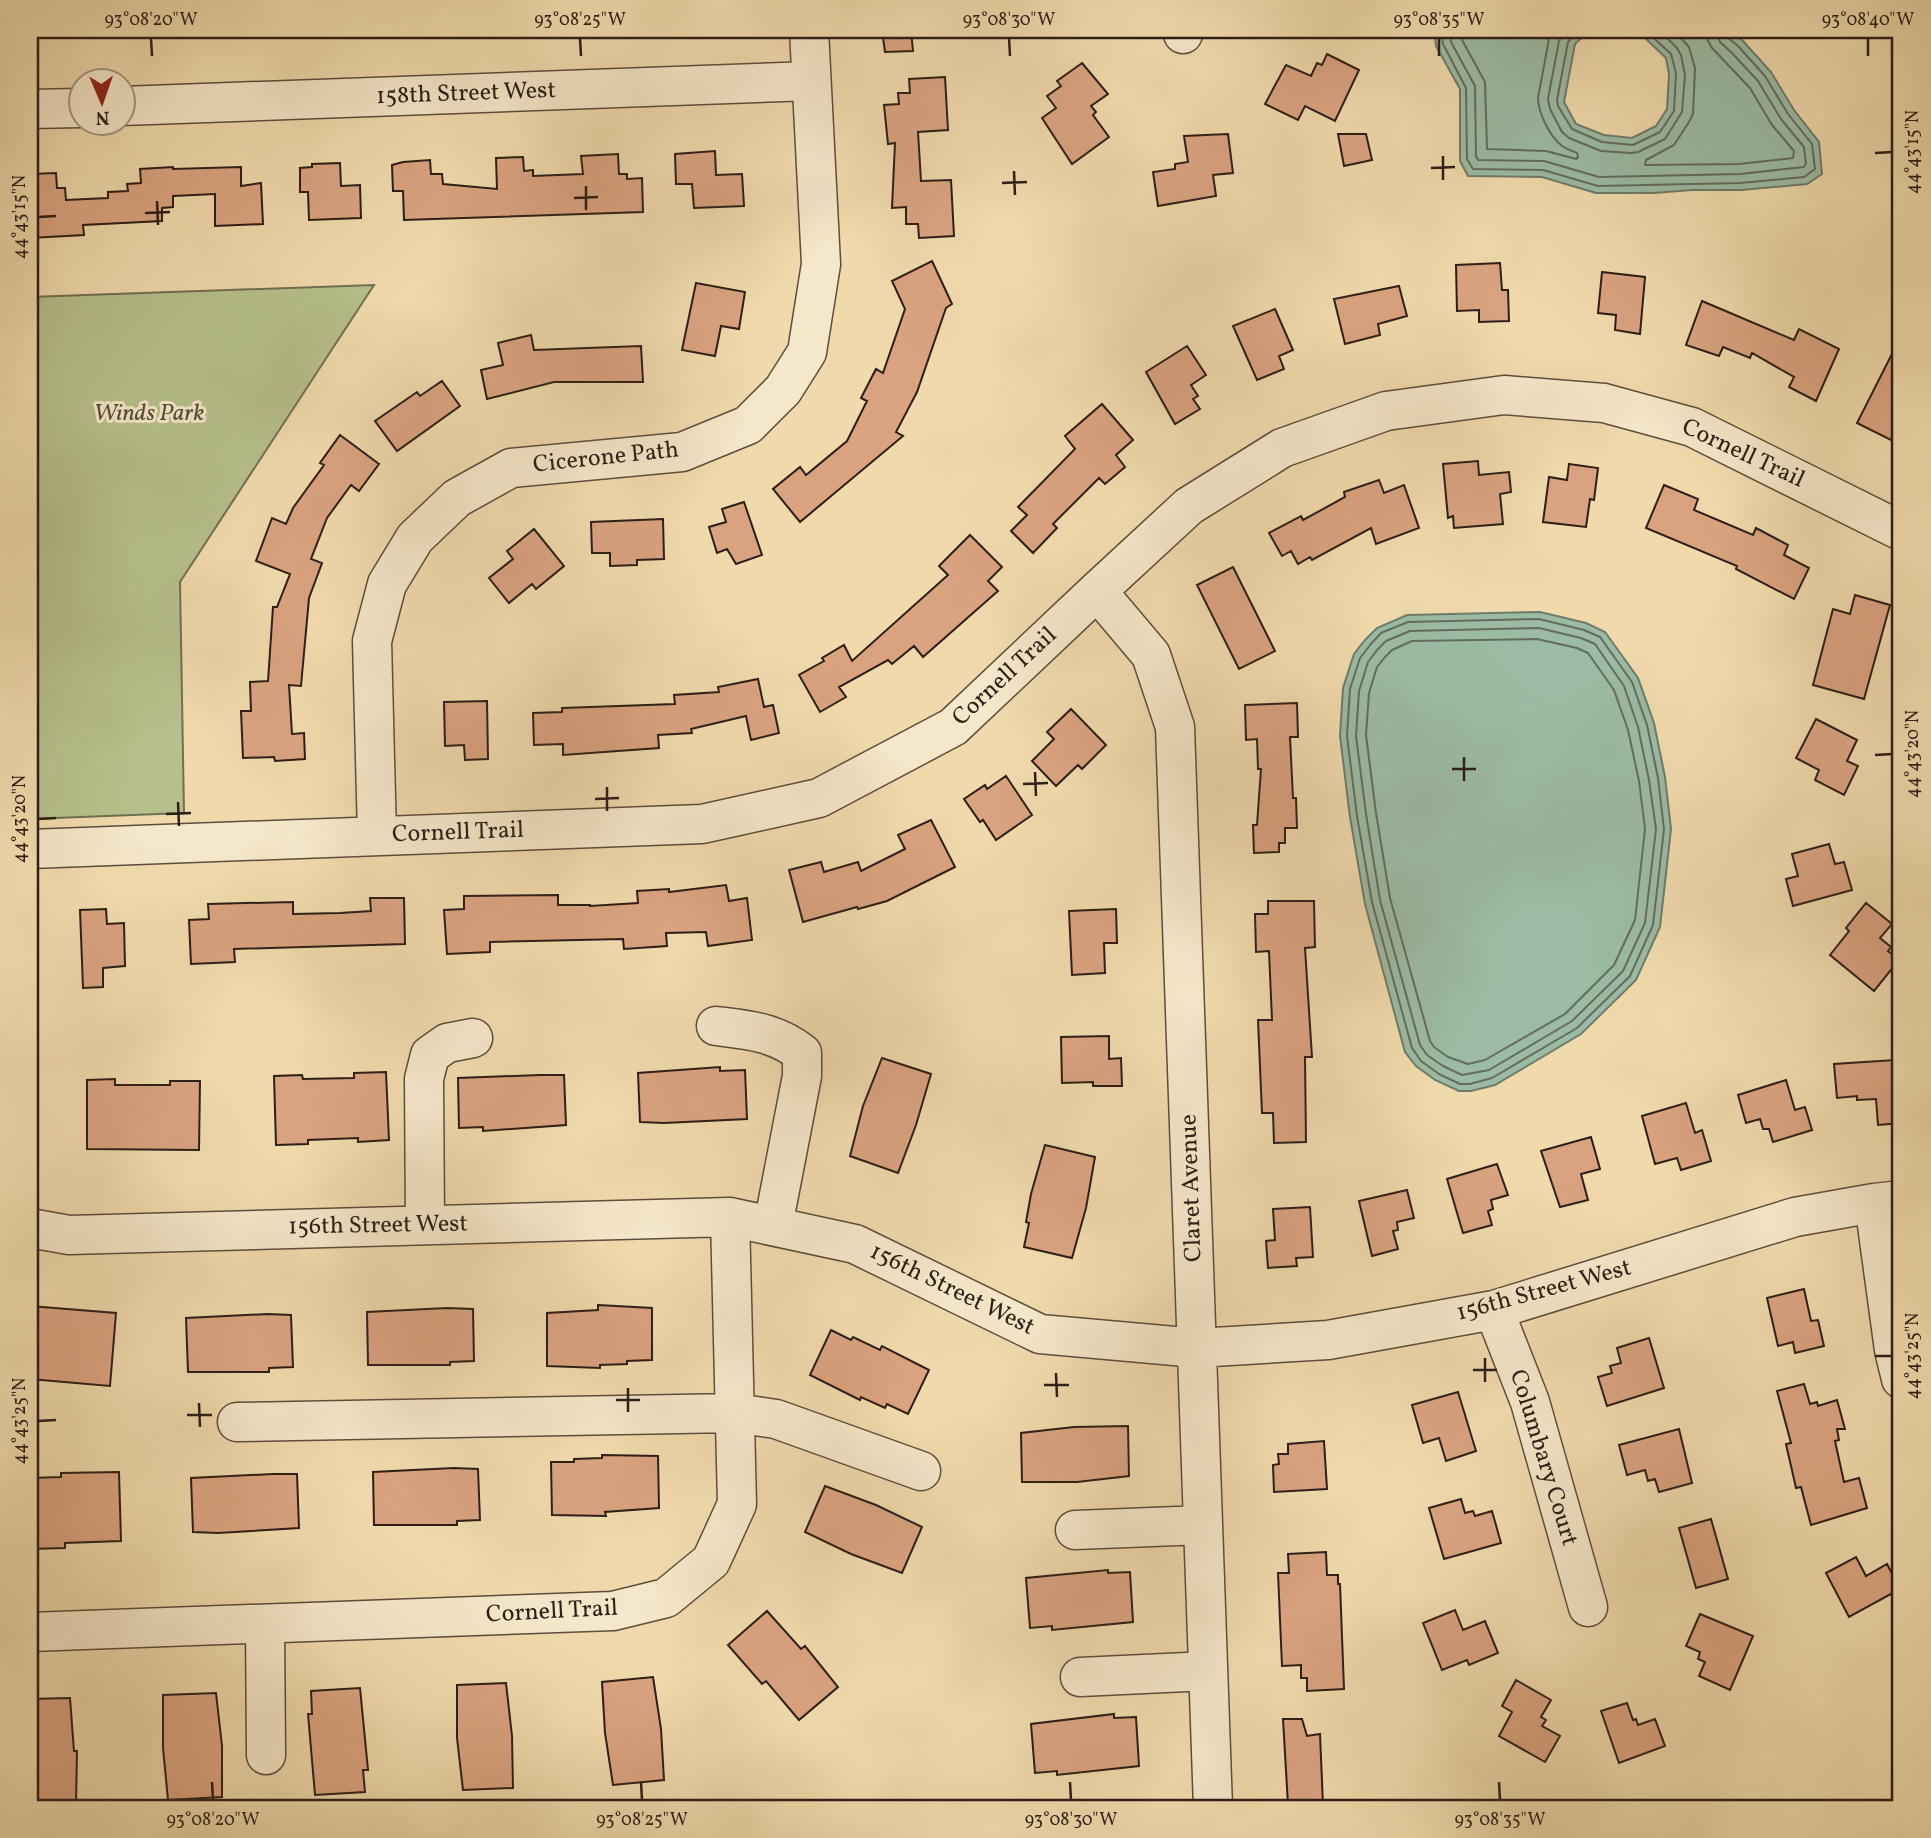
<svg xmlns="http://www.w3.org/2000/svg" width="1931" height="1838" font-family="Vollkorn,serif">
	<rect width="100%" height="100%" fill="#f0daac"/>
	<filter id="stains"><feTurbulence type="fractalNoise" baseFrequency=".00286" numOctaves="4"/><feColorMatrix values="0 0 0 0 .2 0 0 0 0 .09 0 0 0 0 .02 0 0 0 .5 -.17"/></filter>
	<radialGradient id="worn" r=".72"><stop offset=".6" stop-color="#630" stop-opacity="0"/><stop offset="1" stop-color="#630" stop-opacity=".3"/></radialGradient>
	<!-- green -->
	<path fill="#b6c08c" stroke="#716f52" stroke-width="2" d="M374,285L180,582L184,813L30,819V297Z"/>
	<!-- water -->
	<path fill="#9bbba4" stroke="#6f7c6c" stroke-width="2" d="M1434,30H1594H1590L1575,44L1564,102L1576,124L1604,135L1632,138L1656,126L1667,109L1669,74L1666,58L1644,37L1628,30H1729L1743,41L1771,72L1794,110L1819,142L1822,174L1807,184L1741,190H1692L1653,193H1596L1542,177L1468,176L1460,161V89L1436,46Z
		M1540,612L1586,623L1605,632L1638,678L1654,723L1665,777L1671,829L1660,927L1636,980L1581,1034L1495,1085L1471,1091H1459L1435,1080L1416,1066L1405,1052L1365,904L1350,817L1340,736L1343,688L1354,654L1365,640L1377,628L1407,615Z"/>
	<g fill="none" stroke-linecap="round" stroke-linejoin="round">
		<!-- shore -->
		<path stroke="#646c5e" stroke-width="2" d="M1441,30L1443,44L1466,88L1467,159L1473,169L1543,170L1598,186L1740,183L1804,177L1815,169L1812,144L1788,114L1765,76L1738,46L1727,37L1725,30
			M1450,30L1451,42L1475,86L1476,156L1478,160L1544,161L1599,177L1740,174L1804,167L1806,164L1804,147L1781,119L1758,81L1732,53L1720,42L1716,30
			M1460,30L1461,38L1485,82L1487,149L1546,151L1576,159L1578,157L1577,153C1572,151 1566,149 1561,145C1550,137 1538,112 1538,98L1549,39L1553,30
			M1567,30L1559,41L1548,99L1550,109L1562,132L1569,138L1601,151L1631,153L1638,152L1665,139L1682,112L1685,75L1681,55L1677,48L1659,30
			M1580,30L1568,42L1557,100L1558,106L1572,129L1602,142L1633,145L1660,132L1674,111L1676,73L1671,54L1645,30
			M1674,30L1689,47L1695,68L1693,114L1689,122L1674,145L1646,160L1645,165L1739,164L1793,158L1794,151L1772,125L1750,88L1712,48L1707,39L1706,30
			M1539,619L1584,630L1600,637L1632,682L1647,725L1658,778L1664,829L1653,925L1630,976L1577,1028L1492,1078L1470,1084H1460L1439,1074L1421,1061L1412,1048L1372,902L1357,816L1347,736L1350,689L1360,658L1371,644L1381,633L1408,622Z
			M1539,628L1581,638L1595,644L1624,686L1638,727L1649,780L1656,829L1645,923L1623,971L1572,1021L1489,1070L1462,1075L1443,1066L1427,1055L1420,1045L1380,900L1366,814L1356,736L1359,691L1368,662L1377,650L1386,641L1410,631Z
			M1537,639L1577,648L1588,653L1614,690L1628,730L1639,781L1645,829L1635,920L1614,965L1565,1014L1485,1060L1468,1064L1448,1057L1434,1047L1430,1041L1390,898L1376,813L1366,735L1369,693L1377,667L1385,657L1392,650L1412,641Z"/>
	</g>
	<!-- building -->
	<path fill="#daa380" stroke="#2c1e19" stroke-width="2" d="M882,30H911L913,51L885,52Z
		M1327,54L1359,70L1335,121L1305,106L1298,120L1265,104L1286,65L1311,76L1317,63L1322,65Z
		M1082,63L1108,94L1091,106L1096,112L1093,115L1109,137L1072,164L1042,118L1056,108L1047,96L1061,86L1057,81Z
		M945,77L948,130L918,132L921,181L951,180L954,236L919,238L918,224H906V207L892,208L895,143L888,144L884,105L899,104L898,93H910L909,79Z
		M1228,134L1233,173L1213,175L1216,196L1158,206L1153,172L1175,169V164L1188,162L1184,136Z
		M1338,134H1366L1372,160L1344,166Z
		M715,151L716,175L742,174L744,206L694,208L692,184H676L675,154Z
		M618,154L619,174H627V179L642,178L643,212L404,220L403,191H393L392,165L403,162L430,160L431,174H442L443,184L497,189L496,158L523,157L524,171L533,170V176L583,174L581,156Z
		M340,163L341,186L360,185L361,218L309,220L308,192H300V168L312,167V164Z
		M173,167V169L241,167V186L261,183L263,224L215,226V194L173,196V207L162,208V221L83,225L84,235L30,238V174L56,173L57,188H65L66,200L108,198V192L128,191L127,184L141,183L140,169Z
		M932,261L952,304L946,308L917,392L896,432L903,436L800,522L773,489L800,467L806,475L847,441L867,401L861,398L876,369L883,373L905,309L892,281Z
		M1500,263L1502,290H1508L1509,321L1479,322V310L1457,311L1456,265Z
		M1602,272L1645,277L1640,334L1615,330L1616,315L1598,313Z
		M696,283L745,292L739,329L721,326L715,356L682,350Z
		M1399,286L1407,316L1378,324L1380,335L1345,344L1334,299Z
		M1702,301L1794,340L1799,329L1839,349L1816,401L1789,387L1794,377L1752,353L1750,358L1723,347L1719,356L1686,345Z
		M1275,309L1293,350L1279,356L1284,369L1257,380L1233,326Z
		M531,335L534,350L641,346L643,382H554L487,399L481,370L503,365L498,343Z
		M1901,336V445L1857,423Z
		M1187,346L1206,375L1191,385L1198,396L1193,399L1200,409L1175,424L1146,372Z
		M442,381L460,406L397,451L375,421L417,392L420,396Z
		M1102,404L1133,440L1116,455L1125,467L1105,484L1099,478L1053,524L1057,528L1033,553L1011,531L1027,515L1018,507L1075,449L1065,436Z
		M340,435L379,464L359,491L351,485L327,518L311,559L322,563L309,598L301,686L289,685L292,734L304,733L305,759L275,761L274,757L243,758L241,711H251L250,682L268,681L273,607H277L290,574L256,561L272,518L286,524L293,508L324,465L320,463Z
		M1478,461L1479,475L1509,472L1511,492L1500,494L1503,524L1454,528L1453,516L1448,518L1443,464Z
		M1569,464L1598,468L1594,500L1590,499L1586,527L1543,522L1549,477L1567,480Z
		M1379,480L1384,493L1404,485L1419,528L1376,544L1371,528L1312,560L1310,557L1298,564L1291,551L1282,556L1269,533L1301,516L1303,520L1345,497L1344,492Z
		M1664,485L1698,499L1694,510L1753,535L1756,528L1788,545L1784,555L1809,568L1794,599L1736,569L1737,566L1646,528Z
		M744,502L762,555L736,564L727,549L717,553L709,527L726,522L722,509Z
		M663,519L664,559L637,560V565L610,566V553H592L591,522Z
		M534,529L564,566L536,589L532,584L509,603L489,578L513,559L507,551Z
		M970,535L1002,567L988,581L998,591L923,657L914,646L892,664L888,660L839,687L846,697L820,712L799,675L824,661L822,658L844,645L852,661L948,575L939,566Z
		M1233,567L1275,651L1239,669L1197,585Z
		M1855,595L1890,605L1864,699L1813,685L1833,609L1850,614Z
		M758,679L764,707L773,705L779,733L751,740L746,716L691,729L692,733L658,735L659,748L563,755V744L534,745L533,713L562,712V708L675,704L674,695L719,692L718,687Z
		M487,701L488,759L465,760L464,745L445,746L444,702Z
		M1297,703L1298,737H1290L1293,798H1296L1297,828H1285V843H1279V852L1254,853L1253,825H1257L1261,769H1258L1257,739L1246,740L1245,705Z
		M1071,709L1106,745L1082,769L1078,765L1056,786L1032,761L1054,739L1047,732Z
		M1816,719L1857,740L1847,761L1858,766L1844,795L1815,780L1819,770L1796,758Z
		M1006,776L1032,815L996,840L983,820L980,822L964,799L985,785L987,789Z
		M931,820L955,867L887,901L858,909L857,907L803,922L789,870L821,862L824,872L858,862L861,871L905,849L898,835Z
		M1829,844L1835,864L1844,862L1852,890L1793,906L1786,879L1798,876L1792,854Z
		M726,885L729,901L747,898L752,940L708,946L706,932L666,933L667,946L624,949L623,939L490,942V952L447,954L444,910L464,909V896L558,895V905H590V906L638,903L637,891L669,889V892Z
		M370,898H404L405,944L234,949L235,962L191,964L189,920L209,919L208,904L293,902V914L340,913L371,911Z
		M1268,901H1314L1315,947L1305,948L1312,1057H1305L1306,1142L1274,1143L1273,1113H1262L1258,1020H1272L1269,951L1256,952L1255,914H1268Z
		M1866,903L1892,924L1880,938L1891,947L1888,951L1899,960L1874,991L1830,955L1849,931L1846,928Z
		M106,909L107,924L124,923L125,966L103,968V987L83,988L80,910Z
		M1116,909L1117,943H1104L1105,973L1072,975L1069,911Z
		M1109,1036V1059L1121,1058L1122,1086H1093V1082L1062,1083L1061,1037Z
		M882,1058L931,1074L916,1125L898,1173L850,1156L863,1106Z
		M1895,1060L1898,1096H1901V1123L1878,1125L1876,1099L1857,1100V1096L1837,1098L1834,1064Z
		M720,1067V1071L745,1070L747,1119L664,1123L640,1122L638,1073Z
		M386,1072L389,1140L358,1142V1138L308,1140V1144L276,1145L274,1076L302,1075L303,1079L354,1078V1073Z
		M540,1075H564L566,1125L483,1131V1127L459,1128L458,1078Z
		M115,1079V1085H170V1081H200L199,1150L87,1149V1080Z
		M1786,1080L1795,1110L1805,1107L1812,1130L1773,1142L1769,1129H1763L1760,1119L1746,1123L1738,1095Z
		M1686,1103L1695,1133L1702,1130L1711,1161L1681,1170L1677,1158L1655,1164L1642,1116Z
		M1591,1137L1600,1169L1581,1174L1588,1200L1560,1207L1541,1151Z
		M1045,1145L1095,1157L1086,1208L1072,1258L1024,1247L1029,1223L1026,1222L1031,1194Z
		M1497,1164L1508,1195L1491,1200L1493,1209L1488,1211L1492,1225L1463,1233L1447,1179Z
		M1407,1190L1414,1218L1397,1222L1398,1230L1393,1231L1398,1249L1372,1256L1359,1201Z
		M1310,1207L1313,1257L1296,1258L1297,1266L1268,1268L1266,1241L1275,1240L1273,1209Z
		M1804,1289L1811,1321L1818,1320L1824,1346L1795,1353L1793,1342L1778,1346L1767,1298Z
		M598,1305L652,1308V1360L627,1361V1364L600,1365V1368L547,1366V1313L598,1310Z
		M30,1306L116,1313L110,1386L30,1379Z
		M447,1308L473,1309L474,1361L450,1362V1365H368L367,1312Z
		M267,1314L291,1315L293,1367L269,1368V1372H188L186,1318Z
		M831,1330L851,1340L853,1337L880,1350L882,1346L929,1370L908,1414L887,1404L885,1408L861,1397L860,1400L810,1375Z
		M1649,1338L1664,1388L1607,1406L1598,1377L1612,1373L1610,1366L1621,1363L1617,1348Z
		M1804,1384L1810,1404L1817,1402L1818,1406L1837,1400L1845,1429H1837L1839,1440L1835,1441L1844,1482L1859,1478L1867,1508L1811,1525L1801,1487L1796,1488L1786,1444L1791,1443L1777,1391Z
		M1458,1392L1476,1451L1446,1461L1439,1438L1423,1443L1412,1405Z
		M1128,1426L1129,1476L1077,1482H1022L1021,1433L1074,1427Z
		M1679,1429L1692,1483L1659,1492L1655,1479L1648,1481L1645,1470L1627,1475L1619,1445Z
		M1324,1441L1327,1489L1274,1492L1273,1465L1279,1464L1278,1454H1288V1444Z
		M602,1455L658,1456L659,1508L605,1512L606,1516L552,1515L551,1462H574V1459L602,1458Z
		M454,1468L478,1469L480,1520L457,1521V1525H374L373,1472Z
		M119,1472L121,1541L65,1543V1548L30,1549V1478L61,1477V1473Z
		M273,1474H297L299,1528L218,1533L193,1532L191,1478Z
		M825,1486L876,1505L922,1527L902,1573L851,1554L805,1532Z
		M1461,1499L1465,1513L1473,1511L1475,1516L1492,1511L1501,1543L1444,1559L1429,1508Z
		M1711,1519L1728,1579L1696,1588L1679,1528Z
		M1326,1552L1327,1575H1338V1584H1340L1344,1689L1307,1691V1678H1301V1665L1282,1666L1278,1573H1289L1288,1554Z
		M1856,1557L1866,1576L1887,1564L1900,1589L1849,1617L1826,1573Z
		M1108,1570V1573L1130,1572L1133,1622L1052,1630V1626L1030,1628L1026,1578Z
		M1455,1610L1463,1630L1485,1621L1498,1653L1469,1665L1467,1660L1442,1670L1423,1623Z
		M767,1611L801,1649L805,1646L838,1687L799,1720L766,1681L762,1684L728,1645Z
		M1700,1614L1753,1636L1730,1690L1699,1676L1705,1662L1698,1659L1700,1652L1686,1646Z
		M653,1677L661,1729L664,1780L613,1785L605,1733L602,1682Z
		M1516,1680L1551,1700L1541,1717L1546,1720L1542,1726L1560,1736L1545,1762L1499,1736L1512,1712L1502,1706Z
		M506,1683L512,1736L513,1788L463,1790L457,1738V1685Z
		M360,1688L368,1770H363L365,1792L315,1795L308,1714H312L311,1691Z
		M216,1693L222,1746V1797L168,1800L163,1748V1695Z
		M70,1698L74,1751H77L76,1805L30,1806V1699Z
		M1627,1703L1633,1720L1636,1719L1638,1725L1655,1719L1665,1746L1619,1763L1601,1711Z
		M1114,1714V1718L1136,1717L1139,1766L1057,1775V1771L1035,1773L1031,1724Z
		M1283,1719H1302L1307,1736L1320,1734L1323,1805H1288Z"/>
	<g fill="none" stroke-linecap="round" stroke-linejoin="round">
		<!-- minor casing -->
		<g stroke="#5d4d3e" stroke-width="41">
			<path id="minor" d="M1183,30V34
				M122,106L810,81
				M30,109L80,108
				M1097,591L1151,655L1175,727L1213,1808
				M377,836L372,641L387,584L415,538L457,498L511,468L682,452L748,425L783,390L807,352L821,264L809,30
				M30,849L702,824L819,798L953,727L1097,591L1189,506L1282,448L1386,411L1504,395L1604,403L1692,427L1901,531
				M716,1026C749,1030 775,1032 802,1053V1076L773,1226
				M1874,1203L1894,1350L1901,1379
				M425,1225L424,1079L430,1055L447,1043L473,1038
				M30,1228L69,1235L730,1217L855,1244L1040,1334L1197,1348L1328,1340L1494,1310L1795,1217L1874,1203L1901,1200
				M1494,1310L1530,1402L1588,1607
				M237,1422L735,1413L776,1419L921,1471
				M1075,1530L1203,1525
				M265,1624L266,1755
				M30,1632L613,1611L666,1598L711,1561L737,1504L730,1217
				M1080,1677L1208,1671"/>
		</g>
		<!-- minor -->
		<use href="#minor" stroke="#f5e7c9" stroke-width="38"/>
	</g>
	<!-- ticks -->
	<path fill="none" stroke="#2c1e19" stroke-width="2.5" d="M151,38L152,56M580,38L581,56M1009,38L1010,56M1439,38V56M1868,38V56M1875,153L1892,152M1443,156V180M1431,168L1455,167M1014,171L1015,195M1002,183L1027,182M586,186V210M574,198L598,197M157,201L158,225M145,213L170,212M38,217L56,216M1875,755L1892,754M1464,757V781M1452,769H1476M1035,772L1036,796M1023,784L1048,783M607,787V811M595,799L619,798M178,802L179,826M166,814L191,813M38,819L56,818M1875,1356H1892M1485,1358V1382M1473,1370H1497M1056,1373L1057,1397M1044,1385H1069M628,1388V1412M616,1400H640M199,1403L200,1427M187,1415H212M38,1421L56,1420M212,1782L213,1800M641,1782L642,1800M1070,1782L1071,1800M1499,1782L1500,1800"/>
	<g text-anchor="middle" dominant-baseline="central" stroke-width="6" stroke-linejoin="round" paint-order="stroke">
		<!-- street labels -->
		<g font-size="24" fill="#2c1e19" stroke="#f5e7c9">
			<text transform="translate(466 94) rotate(-2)">158th Street West</text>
			<text transform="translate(1743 454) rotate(25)">Cornell Trail</text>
			<text transform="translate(606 458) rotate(-6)">Cicerone Path</text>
			<text transform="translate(1005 677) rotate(-43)">Cornell Trail</text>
			<text transform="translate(458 833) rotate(-2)">Cornell Trail</text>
			<text transform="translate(1192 1188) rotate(-92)">Claret Avenue</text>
			<text transform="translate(378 1226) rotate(-1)">156th Street West</text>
			<text transform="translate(952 1290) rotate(26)">156th Street West</text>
			<text transform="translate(1544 1291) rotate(-15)">156th Street West</text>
			<text transform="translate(1543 1458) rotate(73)">Columbary Court</text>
			<text transform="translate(552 1612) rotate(-3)">Cornell Trail</text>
		</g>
		<!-- park labels -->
		<g font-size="24" font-style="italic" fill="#554f3c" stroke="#f5e7c9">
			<text x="149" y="414">Winds Park</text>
		</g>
	</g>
	<!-- margin -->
	<rect width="1931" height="1838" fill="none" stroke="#f0daac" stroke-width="77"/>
	<!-- north arrow -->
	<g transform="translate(102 102) rotate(178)"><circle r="33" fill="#f5e7c9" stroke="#a59783" stroke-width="2"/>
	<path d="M0-5L12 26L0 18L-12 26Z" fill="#8f2418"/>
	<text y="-10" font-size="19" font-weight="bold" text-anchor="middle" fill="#2c1e19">N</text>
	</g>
	<rect x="38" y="38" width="1854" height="1762" fill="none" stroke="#2c1e19" stroke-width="2.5"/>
	<g font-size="18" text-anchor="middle" fill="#2c1e19">
		<text x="151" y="25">93°08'20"W</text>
		<text x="580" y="25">93°08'25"W</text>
		<text x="1009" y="25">93°08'30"W</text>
		<text x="1439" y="25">93°08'35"W</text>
		<text x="1868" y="25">93°08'40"W</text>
		<text transform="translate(1912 152) rotate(-90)" y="6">44°43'15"N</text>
		<text transform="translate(19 217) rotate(-90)" y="6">44°43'15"N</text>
		<text transform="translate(1912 754) rotate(-90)" y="6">44°43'20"N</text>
		<text transform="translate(19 819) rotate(-90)" y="6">44°43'20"N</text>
		<text transform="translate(1912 1356) rotate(-90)" y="6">44°43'25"N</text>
		<text transform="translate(19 1421) rotate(-90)" y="6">44°43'25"N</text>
		<text x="213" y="1825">93°08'20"W</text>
		<text x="642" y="1825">93°08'25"W</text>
		<text x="1071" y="1825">93°08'30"W</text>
		<text x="1500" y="1825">93°08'35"W</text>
	</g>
	<rect width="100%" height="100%" filter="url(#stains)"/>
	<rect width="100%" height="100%" fill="url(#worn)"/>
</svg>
